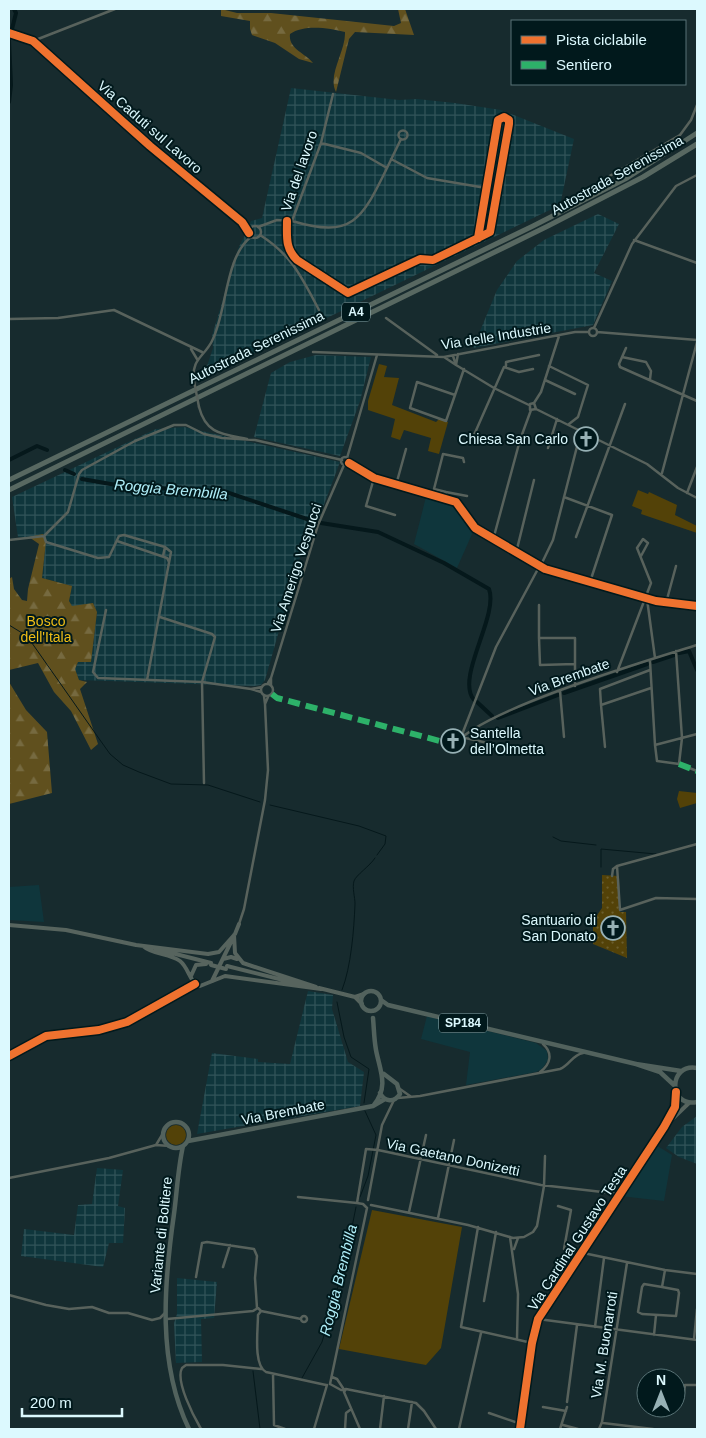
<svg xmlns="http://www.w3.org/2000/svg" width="706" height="1438" font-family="Helvetica,sans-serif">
	<defs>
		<pattern id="industrial-grid" width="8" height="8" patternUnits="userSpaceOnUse" patternTransform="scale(1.25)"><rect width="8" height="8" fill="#0f363c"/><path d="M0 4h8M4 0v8" fill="none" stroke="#315459"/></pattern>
		<pattern id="forest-firs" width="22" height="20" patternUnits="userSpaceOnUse" patternTransform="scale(1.25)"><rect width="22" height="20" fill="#60501e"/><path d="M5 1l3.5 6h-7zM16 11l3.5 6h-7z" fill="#766a40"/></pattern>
		<pattern id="garden-dots" width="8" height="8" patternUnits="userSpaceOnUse" patternTransform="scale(1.25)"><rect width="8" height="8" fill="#534208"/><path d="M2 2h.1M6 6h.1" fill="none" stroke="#6b5e2d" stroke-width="1.8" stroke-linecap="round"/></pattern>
	</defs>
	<rect width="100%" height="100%" fill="#172b2e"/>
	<!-- built -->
	<path fill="#0f363c" d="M426,497L452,502L471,528L472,534L457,568L414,544Z
		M39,885L44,922L9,920V887Z
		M427,1016L536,1043L547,1051L548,1060L542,1069L536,1072L466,1085L470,1052L421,1039Z
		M656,1145L672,1155L664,1201L620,1196Z"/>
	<!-- industrial -->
	<path fill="url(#industrial-grid)" d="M291,88L399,100L417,99L455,103L501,110L574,139L560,205L203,378L213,348L212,336L238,249L251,221L262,218Z
		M598,214L619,224L594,273L612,281L593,325L473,348L497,290L517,261L544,240Z
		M316,355L371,357L360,401L340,456L254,437L271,373L290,362Z
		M184,427L340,462L314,531L300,557L265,680L261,685L254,686L79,680L75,669L78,662H91L97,612L93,603L72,607L69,601L72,586L42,578L46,541L18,537L12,497L156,429Z
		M308,991L333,995L332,1009L348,1062L364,1072L360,1106L197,1134L212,1053L258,1059V1062L290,1064Z
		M697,1116V1164L679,1157L666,1148L682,1127Z
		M97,1168L123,1170L118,1206L125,1208L123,1243H109L103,1267L21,1256L24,1229L74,1235L78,1205L92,1204Z
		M177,1278L217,1282L214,1318L201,1319L202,1362L176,1363L174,1323L177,1314Z"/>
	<!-- green -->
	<path fill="#534208" d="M379,364L387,366L384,377L399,378L392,405L436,422L439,419L448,422L439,454L428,451L431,438L404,430L400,440L391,437L395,419L368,410V401Z
		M638,490L648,494L649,492L677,505L675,515L697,526V533L641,514L642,510L632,506Z
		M679,791L697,793V803L680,808L677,799Z
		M166 1135a10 10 0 1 1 20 0a10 10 0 1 1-20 0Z
		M372,1210L462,1227L441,1348L426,1365L339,1349Z"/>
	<!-- forest -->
	<path fill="url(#forest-firs)" d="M221,9L237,13H271L394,26L401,23L398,9H405L414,35L355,32L349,39L336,92C327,75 346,51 345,32C329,28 304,24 290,34C288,49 305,53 313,63L299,59L275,43L252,35L250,29V21L221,16Z
		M43,534L46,541L42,578L72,586L69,601L72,606L93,603L97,612L91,662H78L75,669L79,680L87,682L80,689L98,744L91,750L71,711L54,692L38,663L9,670V579L12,577L14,589L22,600L27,601L28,589L39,544L29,537Z
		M9,682L26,710L47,732L52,793L9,804Z"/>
	<!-- garden -->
	<path fill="url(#garden-dots)" d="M602,875L619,876L620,912H626L627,958L593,944V921L602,908Z"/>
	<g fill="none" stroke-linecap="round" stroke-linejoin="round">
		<!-- stream -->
		<path stroke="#05181b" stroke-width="1" d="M9,90V91
			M9,625L27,636L100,740L110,754L123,765L139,772L171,784L208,785L260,802
			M270,805L359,826L386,836L385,844L377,855
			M553,837L561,841L596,845
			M601,867V849L656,854
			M342,990C351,967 354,930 355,904C355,897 352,888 354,881C356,875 370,866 375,858
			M337,1002L344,1037L351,1057L369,1069L364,1103
			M360,1197L368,1176L376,1135L365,1111
			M253,1371L260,1429
			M302,1378L322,1342L345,1262L356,1207"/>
		<!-- canal -->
		<path stroke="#05181b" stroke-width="4" d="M12,29L16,13L14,9
			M9,102L11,85L9,40
			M9,460L37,446L47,450
			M65,470L74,474
			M82,479L122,486L226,492L316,522
			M321,523L378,532L444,563L489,589C499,616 455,678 474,700
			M679,653L689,651L697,670
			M653,662L674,655
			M564,693L647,664
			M477,702L492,716
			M498,718L558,695"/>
		<!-- street -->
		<path stroke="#58625c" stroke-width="2.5" d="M9,33L33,41L150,146L242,222L249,233
			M33,41L115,9
			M398.5 135a4.5 4.5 0 1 1 9 0a4.5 4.5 0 1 1-9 0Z
			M391,159L427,178L486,188
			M387,168L401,139
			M601,181L680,135L691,120L697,105
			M287,221C287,237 285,248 297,260L348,293L420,259L433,260L476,239L490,232L509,124V120L504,117L498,120L478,238
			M292,221C353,239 362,219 387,168L361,153L321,143
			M249 232a6 6 0 1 1 12 0a6 6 0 1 1-12 0Z
			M258,227L277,220L292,221L321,143L333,94
			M260,235C292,255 302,278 319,310
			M634,240L697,263
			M386,318L437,355
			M9,319L58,318L114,310L202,352
			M594,328L632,244L676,186L697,175
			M589 332a4 4 0 1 1 8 0a4 4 0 1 1-8 0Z
			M597,332L697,340
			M626,348L619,364L620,367L697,401
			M191,349L197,359
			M313,352L444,357L575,332H589
			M453,356L456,365L494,388L529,405
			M444,357L456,365L458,354
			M622,357L646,362L651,371L650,379
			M506,366V362L539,355
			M549,366L588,385L578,417L569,424
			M545,380L575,394
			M194,381C191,359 204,357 212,341C227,312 225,256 251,237
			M455,395L417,382L410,408L446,421L464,369
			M534,403L541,392L559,336
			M199,407C206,434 222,434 247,439
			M536,409L534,403L530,404V410L536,409L647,464L678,488L697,498
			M474,435L504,367L519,372L533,369
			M255,440L342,460
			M548,448L557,419
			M341 461a4 4 0 1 1 8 0a4 4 0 1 1-8 0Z
			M347,458L377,355
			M349,463L374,478L456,502L475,528L545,569L656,601L697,606
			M662,473L697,342
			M374,478L366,506L395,515
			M396,485L406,449
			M446,492L467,496
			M687,493L697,467
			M564,497L612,515L590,582
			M445,498L446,492L434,489L443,454L463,458L464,462
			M44,536L46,542L98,558L109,557L119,536L124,535L165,547L171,552L147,680
			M576,537L625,404
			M9,540L44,536L68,512L79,474L82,470L135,441L174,425H186L204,434L222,438L255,440
			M493,540L520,440L531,410
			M117,541L167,558L169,562
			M516,553L534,480
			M163,556L165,547
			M540,567L553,540L581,431
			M647,599L655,658
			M666,603L676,566
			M539,605V638
			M106,610L93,672L98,678L202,682L251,689
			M160,617L212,634L215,637L202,682L204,783
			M650,661L655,745L697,734
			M575,664L540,665L539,638H575V686
			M617,672L651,583L637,548L643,539L648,543L641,556
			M271,678L318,525L344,465
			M268,683L271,678V685
			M261 690a6 6 0 1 1 12 0a6 6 0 1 1-12 0Z
			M560,691L564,737
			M261,692L251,689L262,687
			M264,696L265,704L268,697
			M601,705L600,689L650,670
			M463,735V732L496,647L539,567
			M461,737L532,753
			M455,745C477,711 652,659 697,645
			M655,745L657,761L679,764L682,738L676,651
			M605,747L601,705L651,688
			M679,764L697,771
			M617,866L620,910L656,898L697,899
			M612,876L613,869L617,866L697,844
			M239,924L244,909L265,800L268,770L265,704
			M9,1056L46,1036L99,1030L127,1022L195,984
			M540,1072C551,1064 553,1053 543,1044
			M400,1089L410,1096
			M398,1098L420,1096L560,1069C570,1065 572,1055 583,1053
			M156,1145L165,1130
			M378,1150L541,1185L620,1194
			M9,1178L109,1158L156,1145L170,1146
			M298,1197L357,1203
			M368,1200L382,1125L394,1100
			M371,1205L468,1225L513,1238L524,1237L533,1232L537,1226L544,1186L545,1156
			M558,1206L571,1210L564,1249L665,1270L697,1274
			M367,1208L363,1204L357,1203L366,1149L378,1150
			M409,1212L426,1135
			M438,1218L454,1140
			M478,1227L461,1327L532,1343
			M510,1237L518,1294L517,1339
			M514,1249L518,1238
			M223,1267L230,1245
			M196,1277L202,1243L207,1242L254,1249L257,1256L255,1278L257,1308
			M662,1287L644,1284L642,1287L638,1312L642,1314L676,1316L679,1293L678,1290L662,1287L665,1270
			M9,1295L46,1305L69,1309L92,1307L109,1313H128L152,1320L160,1318L166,1312
			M484,1301L496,1232
			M261,1311L301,1319
			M301 1319a3 3 0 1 1 6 0a3 3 0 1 1-6 0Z
			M167,1319L253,1311L258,1308L261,1311L258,1315C258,1330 253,1365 266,1372L326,1385
			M538,1319L697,1340
			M595,1327L604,1258
			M654,1335L656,1315
			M694,1339L697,1309
			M273,1374L274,1425L285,1429
			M332,1377L337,1379L343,1388
			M330,1384L367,1208
			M330,1384L341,1390
			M346,1389L416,1403L424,1411L436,1429
			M342,1390L346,1389L344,1392L360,1429
			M683,1399L685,1385H697
			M567,1402L577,1325
			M543,1407L566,1411
			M489,1413L521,1424
			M603,1423L653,1429
			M563,1425L578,1429
			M201,1429C194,1417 175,1381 182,1368L186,1365H223L261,1369
			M314,1429L327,1385
			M345,1429L346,1413L350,1410
			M380,1429L384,1396
			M408,1429L412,1402
			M459,1429L481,1333
			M560,1429L567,1407
			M599,1429L602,1422L627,1263"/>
		<!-- secondary -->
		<path stroke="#57645e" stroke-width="4" d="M9,925L66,930L136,945L208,954L219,952L235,934
			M235,934L239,924
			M234,935L235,953L243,963L316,987
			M143,946C153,955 169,953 180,961C189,968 189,982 200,986L225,976L321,989
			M156,949L211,963
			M223,959L231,957L237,959
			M227,966L307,986
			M191,976L196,965L206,964
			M212,981L232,940
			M319,988L355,997L364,994
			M355,997L362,1004
			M667,1124L689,1103
			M520,1429L532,1343L538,1319L664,1127L675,1107L676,1092"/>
		<!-- primary -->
		<path stroke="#52625d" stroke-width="4.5" d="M361 1001a10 10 0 1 1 20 0a10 10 0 1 1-20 0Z
			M381,1000L388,1005L636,1064L681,1071
			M373,1018C374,1029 374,1039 376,1050C380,1071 389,1086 374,1105
			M636,1064L660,1072L674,1085
			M697,1068C668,1063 668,1108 697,1102
			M380,1093C385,1102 394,1103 400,1094L397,1084L384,1074
			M163 1135a13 13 0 1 1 26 0a13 13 0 1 1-26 0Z
			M188,1141L373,1106L385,1099
			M183,1146C178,1168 177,1191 174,1214C164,1284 157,1363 189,1429"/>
		<!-- highway -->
		<path stroke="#586861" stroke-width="5" d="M9,480L533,226L627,178L697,133
			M9,490L548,226L643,177L697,144"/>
		<!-- street-bridge -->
		<path stroke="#58625c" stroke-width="2.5" d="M194,381L199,407"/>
		<!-- secondary-bridge -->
		<path stroke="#57645e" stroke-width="4" d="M211,965L226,969"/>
		<!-- quiet -->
		<path stroke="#2db169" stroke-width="6" stroke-dasharray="12 6" stroke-linecap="butt" d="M272,694L277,698L455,745
			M679,764L697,771"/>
		<!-- cycleway casing -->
		<g stroke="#01191c" stroke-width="11">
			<path id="cycleway" d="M9,33L33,41L150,146L242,222L249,233
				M287,221C287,237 285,248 297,260L348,293L420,259L433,260L476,239L490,232L509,124V120L504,117L498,120L478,238
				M349,463L374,478L456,502L475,528L545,569L656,601L697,606
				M9,1056L46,1036L99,1030L127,1022L195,984
				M520,1429L532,1343L538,1319L664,1127L675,1107L676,1092"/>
		</g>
		<!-- cycleway -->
		<use href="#cycleway" stroke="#ef722f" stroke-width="8"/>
	</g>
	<!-- icons -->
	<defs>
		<g id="church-ring" transform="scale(1.25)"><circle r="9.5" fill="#01191c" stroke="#97b1b5" stroke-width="1.5"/><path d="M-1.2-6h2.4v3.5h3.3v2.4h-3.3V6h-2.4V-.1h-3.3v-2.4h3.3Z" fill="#97b1b5"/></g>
	</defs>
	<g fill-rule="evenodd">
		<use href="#church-ring" x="586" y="439"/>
		<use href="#church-ring" x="453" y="741"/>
		<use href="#church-ring" x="613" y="928"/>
	</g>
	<g text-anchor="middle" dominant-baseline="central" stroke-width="4" stroke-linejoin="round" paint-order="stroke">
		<!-- shield labels -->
		<g fill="#01191c" stroke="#9ab6ba" stroke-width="1">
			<rect x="342" y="302.5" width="28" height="19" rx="4"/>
			<rect x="439" y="1013.5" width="48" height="19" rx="4"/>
		</g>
		<g font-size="12" font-weight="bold" fill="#dcf9fe">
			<text x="356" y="312">A4</text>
			<text x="463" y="1023">SP184</text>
		</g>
		<!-- street labels -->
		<g font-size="14" fill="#dcf9fe" stroke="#01191c">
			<text transform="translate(150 127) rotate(41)">Via Caduti sul Lavoro</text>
			<text transform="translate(299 171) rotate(-71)">Via del lavoro</text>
			<text transform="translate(617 175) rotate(-29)">Autostrada Serenissima</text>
			<text transform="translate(496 336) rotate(-9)">Via delle Industrie</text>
			<text transform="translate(256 347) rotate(-26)">Autostrada Serenissima</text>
			<text transform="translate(296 568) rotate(-72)">Via Amerigo Vespucci</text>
			<text transform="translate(569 677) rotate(-20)">Via Brembate</text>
			<text transform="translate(283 1112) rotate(-11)">Via Brembate</text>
			<text transform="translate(453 1157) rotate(12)">Via Gaetano Donizetti</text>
			<text transform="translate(161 1235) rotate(-84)">Variante di Boltiere</text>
			<text transform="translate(577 1238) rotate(-57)">Via Cardinal Gustavo Testa</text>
			<text transform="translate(604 1345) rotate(-81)">Via M. Buonarroti</text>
		</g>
		<!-- poi labels -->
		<g font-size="14" fill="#dcf9fe" stroke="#01191c" text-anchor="end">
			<text x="568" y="439">Chiesa San Carlo</text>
			<text x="470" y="733" text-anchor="start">Santella<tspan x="470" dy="16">dell’Olmetta</tspan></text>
			<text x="596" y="920">Santuario di<tspan x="596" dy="16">San Donato</tspan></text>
		</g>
		<!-- park labels -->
		<g font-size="14" fill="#efbd16" stroke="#01191c">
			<text x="46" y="621">Bosco<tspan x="46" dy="16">dell'Itala</tspan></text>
		</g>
		<!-- water labels -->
		<g font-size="15" font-style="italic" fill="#afeff9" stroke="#01191c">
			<text transform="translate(171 489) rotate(5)">Roggia Brembilla</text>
			<text transform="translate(338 1280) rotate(-76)">Roggia Brembilla</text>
		</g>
	</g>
	<!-- border -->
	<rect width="706" height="1438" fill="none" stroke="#dcf9fe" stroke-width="20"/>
	<!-- legend -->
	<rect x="511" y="20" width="175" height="65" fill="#01191c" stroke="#597376"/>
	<rect x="521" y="36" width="25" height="8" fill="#ef722f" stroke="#597376"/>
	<text x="556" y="45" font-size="15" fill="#dcf9fe">Pista ciclabile</text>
	<rect x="521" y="61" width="25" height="8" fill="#2db169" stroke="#597376"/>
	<text x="556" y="70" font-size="15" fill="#dcf9fe">Sentiero</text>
	<!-- north arrow -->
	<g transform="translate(661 1393)"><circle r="24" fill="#01191c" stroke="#597376"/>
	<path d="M0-4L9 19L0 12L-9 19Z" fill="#97b1b5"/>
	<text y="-8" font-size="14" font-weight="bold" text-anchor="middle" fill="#dcf9fe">N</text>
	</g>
	<!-- scale -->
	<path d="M22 1408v8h100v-8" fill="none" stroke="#dcf9fe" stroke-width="2.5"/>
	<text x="30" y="1408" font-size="15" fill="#dcf9fe" stroke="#01191c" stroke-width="4" paint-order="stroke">200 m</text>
</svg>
